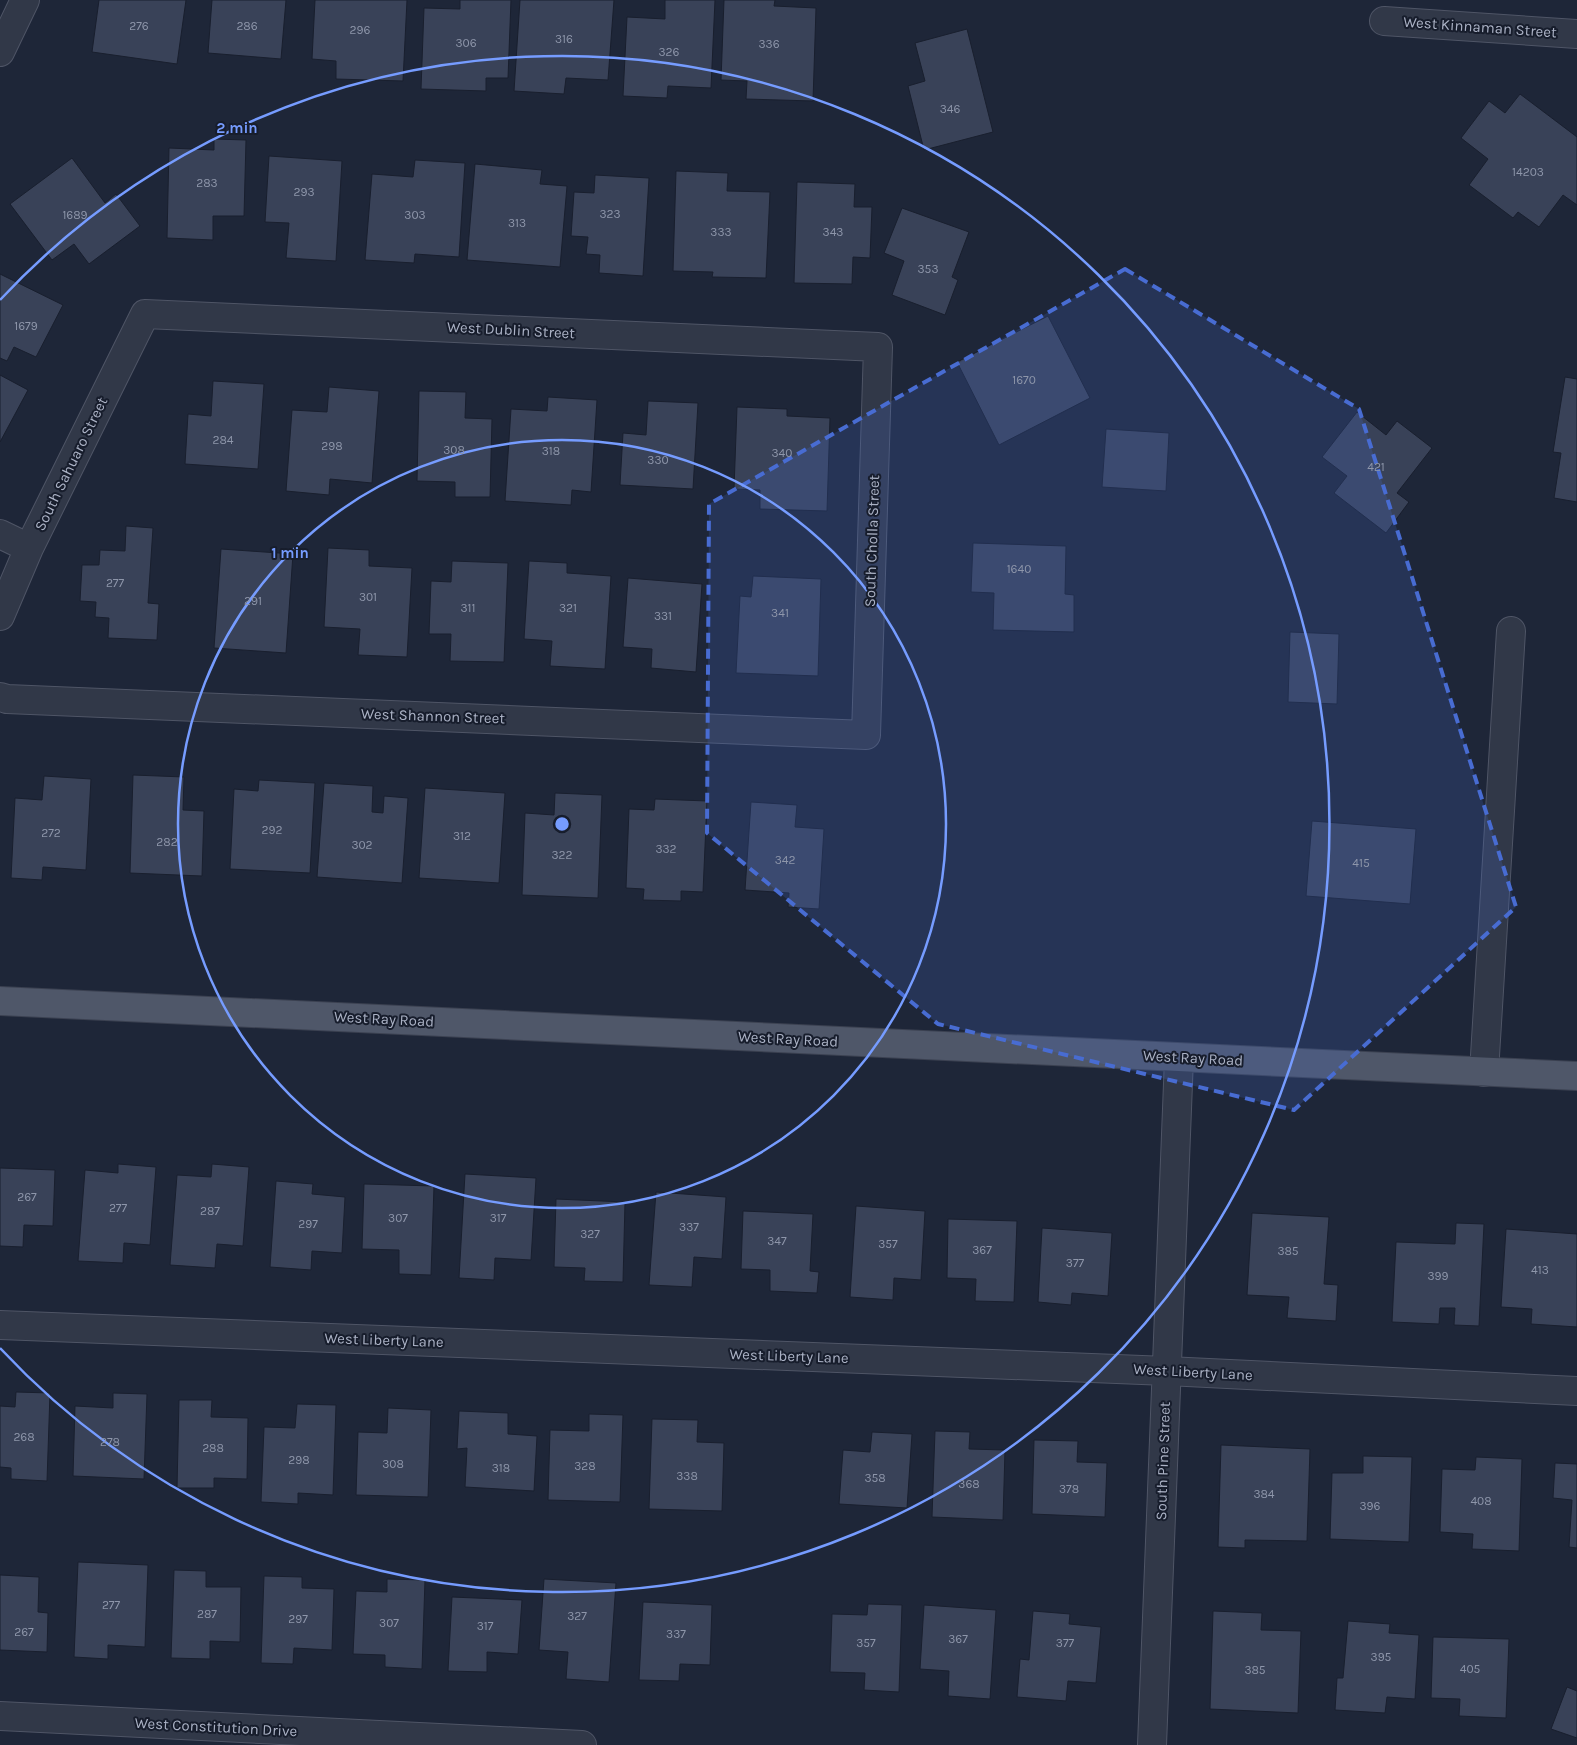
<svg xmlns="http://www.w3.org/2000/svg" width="1577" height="1745" font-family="Karla,sans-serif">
	<rect width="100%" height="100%" fill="#1e2638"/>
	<!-- building -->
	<path fill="#394258" stroke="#191f2e" d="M99,0H186L177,64L92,52Z
		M212,0H286L281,59L208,53Z
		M315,0H407L403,81L336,79V61L312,59Z
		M460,0H511L508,78H486V91L421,89L424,8L460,9Z
		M520,0H614L608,80L566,78L564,94L514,91Z
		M665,0H715L711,88L668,86L667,98L623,96L627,17L665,19Z
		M724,0H775L774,6L816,8L813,101L746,99L747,81L721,80Z
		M967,29L993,132L924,150L908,86L925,81L915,43Z
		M1520,94L1577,137V205L1563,195L1539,227L1518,212L1513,218L1469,185L1488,159L1461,138L1489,101L1505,113Z
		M214,139L246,140L244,216H213V240L167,238L169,148L214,150Z
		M269,156L342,161L336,261L286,258L289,223L265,222Z
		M72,158L105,203L116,194L140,226L89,264L74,244L52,260L10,204Z
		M415,160L465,163L459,257L415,254L414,263L365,260L372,174L413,177Z
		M475,164L542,170L540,184L567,186L560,267L467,260Z
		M676,171L728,173L727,191L770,192L766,278L712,277L713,272L673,271Z
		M595,175L649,178L643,276L599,273L600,255L586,254L588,237L571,236L574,192L594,193Z
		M797,182L855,184L854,207H872L870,258L853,257L852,284L794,283Z
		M902,208L969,232L952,277L958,280L945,315L892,295L904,261L884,253Z
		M0,274L63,305L36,357L14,347L7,361L0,358Z
		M1048,316L1090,398L999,445L957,362Z
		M0,375L28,390L0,442Z
		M1565,377L1577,379V502L1554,498L1561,453L1553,452Z
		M213,381L264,384L258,469L185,464L188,414L211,416Z
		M329,387L379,391L372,483L330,479L329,495L286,491L292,410L327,412Z
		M419,391L466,392L465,418L492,419L490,497H455V482L417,481Z
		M548,397L597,400L591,492L572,490L571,505L505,501L511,409L547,411Z
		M648,401L698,403L693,489L620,485L623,433L646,435Z
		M737,407L787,409V416L830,418L827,511L760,509V490L734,489Z
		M1357,412L1386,435L1397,421L1432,448L1397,493L1409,502L1386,533L1334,493L1347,476L1322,457Z
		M1106,429L1169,433L1166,491L1102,487Z
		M126,526L153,528L148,603L159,604L157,640L108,638L109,618L95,617L96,602L80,601L82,565H99L100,550L125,551Z
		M973,543L1066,546L1065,594L1074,595V632L993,630L994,593L971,592Z
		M328,548L369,550V566L412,568L407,657L358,655L360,629L324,627Z
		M221,549L293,554L286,653L214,648Z
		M452,561L508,563L504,662L450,661L451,634H429L431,581L451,582Z
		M529,561L567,563V573L611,576L605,669L550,666L552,641L524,639Z
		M753,576L821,579L818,676L736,673L740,596L751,597Z
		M628,578L702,584L696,672L651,668L652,649L623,647Z
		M1290,632L1339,634L1337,704L1288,702Z
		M133,775L184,777L183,810L204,811L202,876L130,873Z
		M44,776L91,779L86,870L43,867L42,880L11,878L15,798L42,800Z
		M259,780L315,783L310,873L230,869L234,789L258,791Z
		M324,783L373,786L372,812L383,813L384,796L408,798L402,883L317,877Z
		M425,788L505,793L499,883L419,878Z
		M555,793L602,795L598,898L522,895L525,813L554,815Z
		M655,799L707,801L703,892L681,891V901L643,900L644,889L626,888L629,809L654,810Z
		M751,802L797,805L795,827L824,829L819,909L788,907L789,893L745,890Z
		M1312,821L1416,829L1410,904L1306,896Z
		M118,1164L156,1167L150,1245L124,1243L123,1263L78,1261L85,1170L118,1173Z
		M212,1164L249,1167L243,1246L217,1244L215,1268L170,1265L177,1175L211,1177Z
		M0,1168L55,1170L53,1226L24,1225L23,1247L0,1246Z
		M465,1174L536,1178L531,1260L495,1258L494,1280L459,1278Z
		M276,1181L313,1184L312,1194L345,1197L342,1253L312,1251L311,1270L270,1267Z
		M364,1184L434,1186L431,1275L399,1274V1250L362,1249Z
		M656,1192L726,1197L722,1259L694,1257L692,1287L649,1285Z
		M556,1199L625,1202L623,1282L584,1281L585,1268L554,1267Z
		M856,1206L925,1211L921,1280L894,1278L893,1300L850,1297Z
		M743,1211L813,1214L810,1271L819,1272L817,1293L770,1291V1270L741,1269Z
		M1252,1213L1329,1217L1324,1284L1338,1285L1336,1321L1287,1318L1289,1297L1247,1295Z
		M948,1219L1017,1221L1014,1302L975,1301L976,1279L947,1278Z
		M1456,1223L1484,1224L1479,1326L1454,1325L1455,1308H1440L1439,1324L1392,1322L1396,1242L1455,1244Z
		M1042,1228L1112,1233L1108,1296L1072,1293L1071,1305L1038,1302Z
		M1506,1229L1577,1234V1327L1531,1324L1532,1309L1501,1307Z
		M16,1392L50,1393L47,1481L11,1479V1468L0,1467V1406L15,1407Z
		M113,1393L147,1394L144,1479L73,1476L75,1406L113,1408Z
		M179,1400H212L211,1417L248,1418L247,1479L214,1478V1488H177Z
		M297,1404L336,1405L333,1495L298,1493V1504L261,1502L264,1427L295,1428Z
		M388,1408L431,1410L428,1497L356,1495L358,1432L387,1433Z
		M459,1411L508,1413V1434L537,1436L534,1491L465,1487L467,1448L457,1449Z
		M589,1414L623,1415L620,1502L548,1500L550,1430L589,1431Z
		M652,1419L698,1420L697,1442L724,1443L722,1511L649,1509Z
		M935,1431L970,1432L969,1449L1005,1450L1003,1520L932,1517Z
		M872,1432L912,1434L907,1508L839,1504L843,1450L870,1452Z
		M1034,1440L1078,1441L1077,1462L1107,1463L1105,1517L1032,1514Z
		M1221,1445L1310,1449L1307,1541L1245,1540V1548L1218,1547Z
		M1363,1456L1412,1457L1409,1542L1330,1539L1332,1473H1363Z
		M1476,1457L1522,1459L1519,1551L1472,1549L1473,1534L1440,1532L1442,1469L1475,1470Z
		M1555,1463L1577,1464V1548L1569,1547L1572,1500L1553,1498Z
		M78,1562L148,1565L145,1647L108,1645V1659L74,1657Z
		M174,1570L206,1571V1587H241L240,1642L210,1641V1659L171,1658Z
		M0,1575L39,1577L38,1612L48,1613L47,1652L0,1650Z
		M264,1576L302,1577V1588L334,1589L332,1650L294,1648L293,1664L261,1663Z
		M387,1579L425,1580L422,1669L385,1667V1655L353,1654L356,1591L387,1592Z
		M544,1579L616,1583L609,1682L566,1679L568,1652L539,1650Z
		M452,1597L522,1600L518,1654L487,1652V1672L448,1671Z
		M643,1602L712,1605L710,1665L680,1664L679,1681L639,1680Z
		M868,1604L902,1605L899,1692L864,1690L865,1673L830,1672L832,1614L867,1615Z
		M924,1605L996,1610L990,1699L948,1696L949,1671L920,1669Z
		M1033,1611L1070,1614L1069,1624L1101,1627L1096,1683L1068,1681L1066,1701L1017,1697L1020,1659L1029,1660Z
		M1213,1611L1262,1613L1261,1630L1301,1631L1298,1713L1210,1709Z
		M1348,1621L1390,1624L1389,1633L1419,1635L1415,1699L1387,1697L1385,1713L1335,1710L1337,1678H1343Z
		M1433,1637L1509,1639L1506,1718L1459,1716L1460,1699L1431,1698Z
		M1567,1687L1577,1691V1738L1551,1729Z"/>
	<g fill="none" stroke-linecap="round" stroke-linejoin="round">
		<!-- minor casing -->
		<g stroke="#4f5566" stroke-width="30">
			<path id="minor" d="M1384,21L1577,34
				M0,534L29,548
				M0,616L29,548L145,314L878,347L866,735L7,699L0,697
				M1484,1072L1511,631
				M0,1325L1167,1371L1577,1391
				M0,1716L582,1745
				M1152,1745L1179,1058"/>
		</g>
		<!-- tertiary casing -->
		<g stroke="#4f5566" stroke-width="30">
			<path id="tertiary" d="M0,52L25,0"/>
		</g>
		<!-- primary casing -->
		<g stroke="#3b4151" stroke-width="30">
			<path id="primary" d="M0,1001L1577,1076"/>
		</g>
		<!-- minor -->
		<use href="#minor" stroke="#313848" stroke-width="28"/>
		<!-- tertiary -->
		<use href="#tertiary" stroke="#313848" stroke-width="28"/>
		<!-- primary -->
		<use href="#primary" stroke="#4f5769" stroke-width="28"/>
	</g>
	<!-- marked area -->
	<path fill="#486cd2" fill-opacity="0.2" stroke="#486cd2" stroke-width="4" stroke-dasharray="10 6" stroke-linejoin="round" d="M1125,269L1359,409L1516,907L1294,1110L938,1024L707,833L709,504Z"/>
	<!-- distance rings -->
	<g fill="none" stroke="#769cff" stroke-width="2.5">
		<circle cx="562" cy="824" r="384"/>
		<path d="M0 300A768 768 0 1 1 0 1348"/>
	</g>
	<g text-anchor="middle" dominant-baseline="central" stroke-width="4" stroke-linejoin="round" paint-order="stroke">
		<!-- number labels -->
		<g font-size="12" fill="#8e96aa">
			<text x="139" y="26">276</text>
			<text x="247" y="26">286</text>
			<text x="360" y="30">296</text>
			<text x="564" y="39">316</text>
			<text x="466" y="43">306</text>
			<text x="769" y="44">336</text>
			<text x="669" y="52">326</text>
			<text x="950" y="109">346</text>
			<text x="1528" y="172">14203</text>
			<text x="207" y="183">283</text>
			<text x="304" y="192">293</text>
			<text x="610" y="214">323</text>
			<text x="75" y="215">1689</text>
			<text x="415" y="215">303</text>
			<text x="517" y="223">313</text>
			<text x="721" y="232">333</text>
			<text x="833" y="232">343</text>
			<text x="928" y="269">353</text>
			<text x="26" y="326">1679</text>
			<text x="1024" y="380">1670</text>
			<text x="223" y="440">284</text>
			<text x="332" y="446">298</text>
			<text x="454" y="450">308</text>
			<text x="551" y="451">318</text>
			<text x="782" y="453">340</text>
			<text x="658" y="460">330</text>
			<text x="1376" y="467">421</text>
			<text x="1019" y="569">1640</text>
			<text x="115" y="583">277</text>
			<text x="368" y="597">301</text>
			<text x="253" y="601">291</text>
			<text x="468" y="608">311</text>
			<text x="568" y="608">321</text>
			<text x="780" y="613">341</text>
			<text x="663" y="616">331</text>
			<text x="272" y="830">292</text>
			<text x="51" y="833">272</text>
			<text x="462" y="836">312</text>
			<text x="167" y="842">282</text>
			<text x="362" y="845">302</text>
			<text x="666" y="849">332</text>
			<text x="562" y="855">322</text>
			<text x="785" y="860">342</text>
			<text x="1361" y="863">415</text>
			<text x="27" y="1197">267</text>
			<text x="118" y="1208">277</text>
			<text x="210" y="1211">287</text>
			<text x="398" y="1218">307</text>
			<text x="498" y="1218">317</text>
			<text x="308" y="1224">297</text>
			<text x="689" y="1227">337</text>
			<text x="590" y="1234">327</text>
			<text x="777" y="1241">347</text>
			<text x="888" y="1244">357</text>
			<text x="982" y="1250">367</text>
			<text x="1288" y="1251">385</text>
			<text x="1075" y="1263">377</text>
			<text x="1540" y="1270">413</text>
			<text x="1438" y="1276">399</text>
			<text x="24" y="1437">268</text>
			<text x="110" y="1442">278</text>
			<text x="213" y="1448">288</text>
			<text x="299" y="1460">298</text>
			<text x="393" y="1464">308</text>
			<text x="585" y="1466">328</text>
			<text x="501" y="1468">318</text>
			<text x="687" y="1476">338</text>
			<text x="875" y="1478">358</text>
			<text x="969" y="1484">368</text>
			<text x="1069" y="1489">378</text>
			<text x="1264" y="1494">384</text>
			<text x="1481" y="1501">408</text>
			<text x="1370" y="1506">396</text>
			<text x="111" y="1605">277</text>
			<text x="207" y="1614">287</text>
			<text x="577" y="1616">327</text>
			<text x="298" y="1619">297</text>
			<text x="389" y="1623">307</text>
			<text x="485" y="1626">317</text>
			<text x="24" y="1632">267</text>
			<text x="676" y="1634">337</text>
			<text x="958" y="1639">367</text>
			<text x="866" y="1643">357</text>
			<text x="1065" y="1643">377</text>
			<text x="1381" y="1657">395</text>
			<text x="1470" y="1669">405</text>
			<text x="1255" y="1670">385</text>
		</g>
		<!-- street labels -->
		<g font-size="15" fill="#abb2c5" stroke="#171d2c">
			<text transform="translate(1480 27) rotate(4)">West Kinnaman Street</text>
			<text transform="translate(511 330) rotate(3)">West Dublin Street</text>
			<text transform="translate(71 464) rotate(-64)">South Sahuaro Street</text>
			<text transform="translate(872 541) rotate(-88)">South Cholla Street</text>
			<text transform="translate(433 716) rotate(2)">West Shannon Street</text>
			<text transform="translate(384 1019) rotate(3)">West Ray Road</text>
			<text transform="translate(788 1039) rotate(3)">West Ray Road</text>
			<text transform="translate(1193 1058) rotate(3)">West Ray Road</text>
			<text transform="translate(384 1340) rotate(2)">West Liberty Lane</text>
			<text transform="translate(789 1356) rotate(2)">West Liberty Lane</text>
			<text transform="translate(1193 1372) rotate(3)">West Liberty Lane</text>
			<text transform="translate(1163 1461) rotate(-88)">South Pine Street</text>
			<text transform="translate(216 1727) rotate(3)">West Constitution Drive</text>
		</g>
	</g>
	<circle cx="562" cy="824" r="8" fill="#769cff" stroke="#171d2c" stroke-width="2.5"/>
	<g font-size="15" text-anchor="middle" font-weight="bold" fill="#769cff" stroke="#171d2c" stroke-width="4" stroke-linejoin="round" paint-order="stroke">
		<text x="237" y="133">2 min</text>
		<text x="290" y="558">1 min</text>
	</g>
</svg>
